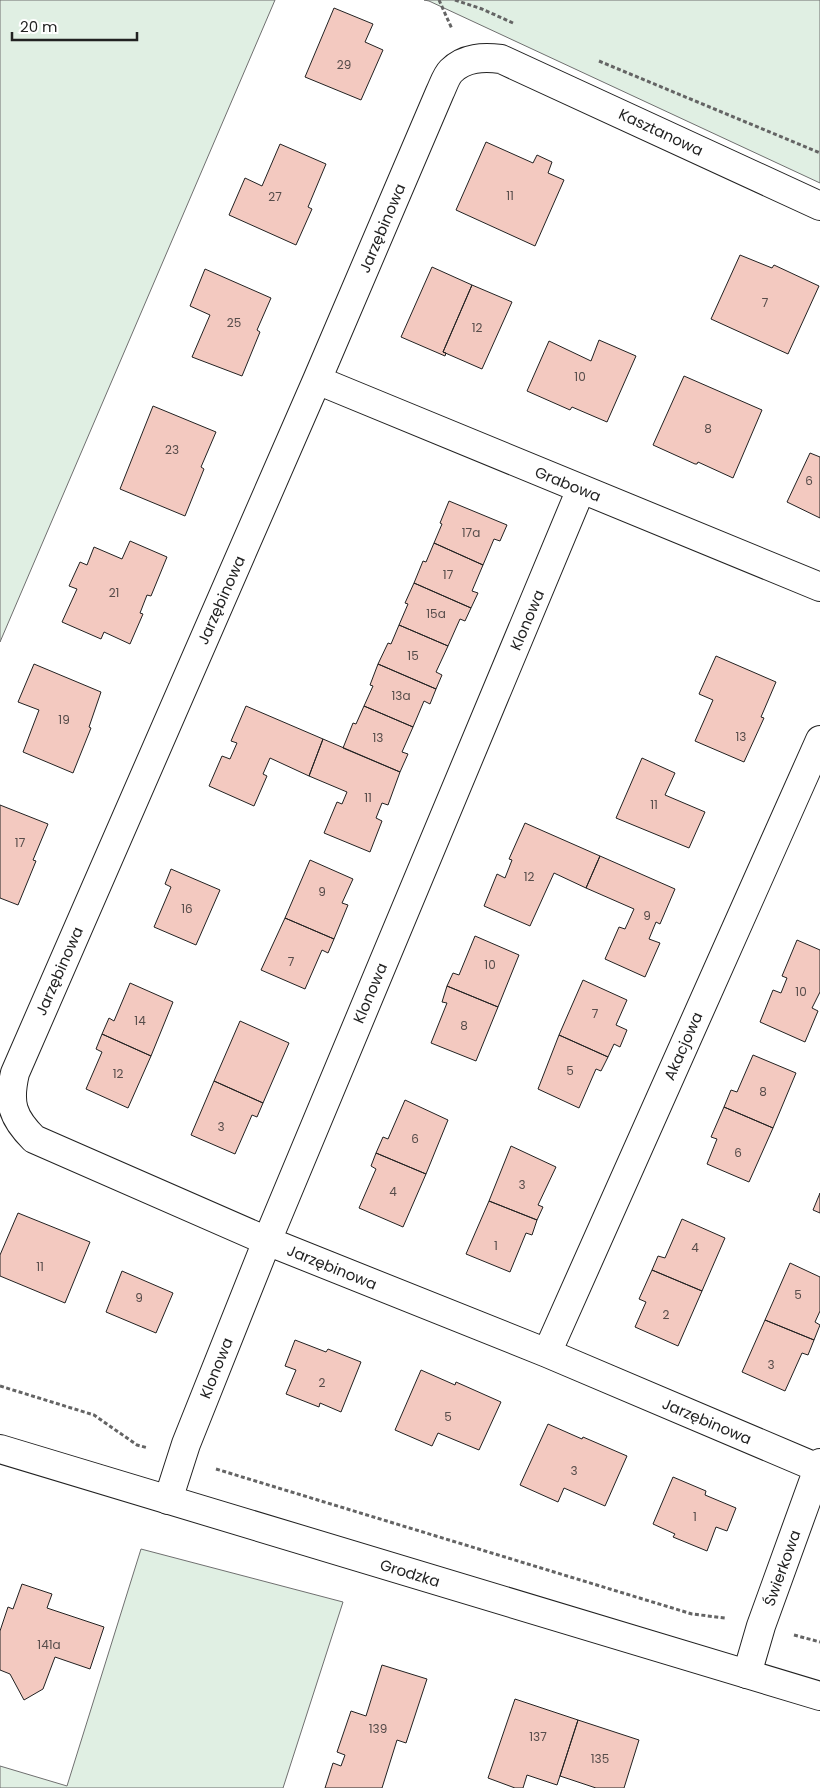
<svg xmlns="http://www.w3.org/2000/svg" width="820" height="1788" font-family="Poppins,sans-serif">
	<rect width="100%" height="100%" fill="#fff"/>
	<!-- green -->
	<path fill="#e0efe3" stroke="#6f6f6f" d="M0,0H275L0,642Z
		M424,0H820V183L429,1Z
		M141,1549L343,1602L283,1788H0V1766L67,1786Z"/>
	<!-- building -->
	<path fill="#f3c9c0" stroke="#222" d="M334,8L373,24L365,42L383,50L361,100L305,77Z
		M486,142L533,163L537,155L552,162L548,173L564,180L535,246L456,210Z
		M280,144L326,164L308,207L312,209L296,245L229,215L245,178L262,186Z
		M740,255L772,268L774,265L819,286L788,354L711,319Z
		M432,267L472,285L443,352L446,353L445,356L401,337Z
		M205,269L271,298L257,330L260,332L242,376L192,357L210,315L190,306Z
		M472,285L512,302L482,369L443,352Z
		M599,340L636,356L607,422L572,407L570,410L527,391L549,341L591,361Z
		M684,376L762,410L733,478L698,462L697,464H695L653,445Z
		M153,406L216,432L201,467L204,469L185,516L120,489Z
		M810,453L820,457V518L787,502Z
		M449,501L507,525L500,541L494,539L483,565L434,543L442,524L440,523Z
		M130,541L167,557L151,596L147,595L140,613L143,614L130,644L104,632L101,639L62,622L77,589L69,586L80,562L87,565L94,547L122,559Z
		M434,543L483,565L472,591L478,593L471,608L414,583L423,561L426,562Z
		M414,583L471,608L465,621L460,619L448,646L399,625L408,604L405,603Z
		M399,625L448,646L436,672L442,675L436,689L378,664L388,643L391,644Z
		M716,656L776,682L761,717L764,718L744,762L695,741L713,700L699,694Z
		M34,664L101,692L89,727L91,728L73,773L23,752L39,710L18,702Z
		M378,664L436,689L430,704L424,701L413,727L364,706L373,686L370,685Z
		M246,706L323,739L309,776L270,758L263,774L267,776L254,806L209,786L222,756L230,759L237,743L231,741Z
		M364,706L413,727L402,752L408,754L400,772L343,748L353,723L356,724Z
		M323,739L400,772L388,805L382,803L376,818L382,821L370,852L324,833L337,802L342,804L347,792L309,776Z
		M642,758L675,773L665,795L705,812L689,848L616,818Z
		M0,805L48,824L33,860L36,861L18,905L0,898Z
		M525,823L600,856L586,888L554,873L530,926L484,906L497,874L505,878L512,860L509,859Z
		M600,856L675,889L660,924L656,922L649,939L660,943L645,977L605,959L619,927L625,929L634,909L586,888Z
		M310,860L353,879L342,903L348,905L334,939L285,918Z
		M171,869L220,890L196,945L154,927L171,887L165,884Z
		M285,918L334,939L328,953L322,950L305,989L261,970Z
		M475,936L519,955L498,1007L447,986L453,973L459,975Z
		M797,940L820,950V992L812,1008L818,1011L805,1042L760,1022L773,990L781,993L787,978L782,976Z
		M583,980L627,1000L616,1025L627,1030L620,1047L614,1044L608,1057L559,1035Z
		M130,983L173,1002L151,1056L102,1034L109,1018L114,1021Z
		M447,986L498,1007L476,1061L431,1043L447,1003L442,1002Z
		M240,1021L289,1043L263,1103L214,1081Z
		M102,1034L151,1056L128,1108L86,1089L102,1052L96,1049Z
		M559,1035L608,1057L601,1071L596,1069L579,1108L538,1089Z
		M753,1055L796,1073L773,1128L724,1107L731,1090L737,1092Z
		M214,1081L263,1103L257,1117L252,1115L235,1154L191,1135Z
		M405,1100L448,1120L426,1174L376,1153L383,1137L388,1139Z
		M724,1107L773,1128L749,1182L707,1164L717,1139L711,1137Z
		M511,1146L556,1167L538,1205L543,1207L537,1220L489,1201Z
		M376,1153L426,1174L403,1227L359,1208L376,1169L371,1166Z
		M820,1193V1213L813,1210Z
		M489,1201L537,1220L532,1235L526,1233L510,1272L466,1254Z
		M18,1213L90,1242L65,1303L0,1276V1255Z
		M682,1219L725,1238L702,1291L652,1270L658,1256L665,1258Z
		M790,1263L820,1277V1311L815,1322L820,1325L814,1340L765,1320Z
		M652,1270L702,1291L678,1346L635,1327L646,1302L639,1299Z
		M122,1271L173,1293L156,1333L106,1312Z
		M765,1320L814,1340L808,1355L802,1353L785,1391L742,1372Z
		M295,1340L326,1352L328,1349L361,1362L341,1412L320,1403L319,1407L286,1394L296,1370L285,1366Z
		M421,1370L455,1385L456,1382L501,1402L479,1450L438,1433L432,1446L395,1430Z
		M548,1424L582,1439L583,1437L627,1456L605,1506L564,1488L558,1502L520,1485Z
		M673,1477L706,1491L705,1495L736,1508L727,1531L716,1527L707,1551L673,1537L675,1534L653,1524Z
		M22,1584L52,1594L47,1608L104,1627L90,1669L55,1657L43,1689L24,1700L10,1674L0,1670V1631L8,1607L13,1609Z
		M382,1665L427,1679L406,1743L397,1740L382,1788H325L333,1763L341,1766L345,1755L337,1752L351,1711L366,1716Z
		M515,1699L578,1720L557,1785L527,1775L523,1788H515L488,1778Z
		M578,1720L639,1740L624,1788H596L560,1776Z"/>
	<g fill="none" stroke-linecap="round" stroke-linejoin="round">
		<!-- minor casing -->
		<g stroke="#222" stroke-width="30">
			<path id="minor" d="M317,380L820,587
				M547,1353L820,740
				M818,1468L547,1353L267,1241L34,1139C12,1117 8,1103 15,1073L317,380L440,92C443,86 446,76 451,71C465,57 484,57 501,59L820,206
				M168,1500L186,1444L267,1241L581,489
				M747,1674L761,1626L820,1463"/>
		</g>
		<!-- tertiary casing -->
		<g stroke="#222" stroke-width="30">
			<path id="tertiary" d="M0,1449L820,1696"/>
		</g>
		<!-- path -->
		<path stroke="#646464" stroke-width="3" stroke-dasharray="4 2.5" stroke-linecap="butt" d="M439,0L452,29
			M455,0L482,9L513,23
			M599,61L820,153
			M0,1386L94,1415L137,1445L148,1448
			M216,1469L692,1614L725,1618
			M794,1635L820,1642"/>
		<!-- minor -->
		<use href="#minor" stroke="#fff" stroke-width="28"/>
		<!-- tertiary -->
		<use href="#tertiary" stroke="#fff" stroke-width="28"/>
	</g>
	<g text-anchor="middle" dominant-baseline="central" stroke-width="4" stroke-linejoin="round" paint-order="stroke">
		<!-- number labels -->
		<g font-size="12" fill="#564c4a">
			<text x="344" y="64">29</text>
			<text x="510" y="195">11</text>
			<text x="275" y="196">27</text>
			<text x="765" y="302">7</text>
			<text x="234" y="322">25</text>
			<text x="477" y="327">12</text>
			<text x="580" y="376">10</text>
			<text x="708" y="428">8</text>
			<text x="172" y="449">23</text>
			<text x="809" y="480">6</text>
			<text x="471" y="532">17a</text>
			<text x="448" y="574">17</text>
			<text x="114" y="592">21</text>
			<text x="436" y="613">15a</text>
			<text x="413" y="655">15</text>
			<text x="401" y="695">13a</text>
			<text x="64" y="719">19</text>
			<text x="741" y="736">13</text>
			<text x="378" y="737">13</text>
			<text x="368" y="797">11</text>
			<text x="654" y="804">11</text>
			<text x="20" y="842">17</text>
			<text x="529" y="876">12</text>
			<text x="322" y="891">9</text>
			<text x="187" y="908">16</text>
			<text x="647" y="915">9</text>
			<text x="291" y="961">7</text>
			<text x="490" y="964">10</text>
			<text x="801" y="991">10</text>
			<text x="595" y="1013">7</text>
			<text x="140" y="1020">14</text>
			<text x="464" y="1025">8</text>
			<text x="570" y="1070">5</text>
			<text x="118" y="1073">12</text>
			<text x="763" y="1091">8</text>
			<text x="221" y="1126">3</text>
			<text x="415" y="1138">6</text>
			<text x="738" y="1152">6</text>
			<text x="522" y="1184">3</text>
			<text x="393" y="1191">4</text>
			<text x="496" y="1245">1</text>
			<text x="695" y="1247">4</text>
			<text x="40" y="1266">11</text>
			<text x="798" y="1294">5</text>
			<text x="139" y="1297">9</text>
			<text x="666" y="1314">2</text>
			<text x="771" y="1364">3</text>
			<text x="322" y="1382">2</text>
			<text x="448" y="1416">5</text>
			<text x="574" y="1470">3</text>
			<text x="695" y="1516">1</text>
			<text x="49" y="1644">141a</text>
			<text x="378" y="1728">139</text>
			<text x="538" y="1736">137</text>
			<text x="600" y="1758">135</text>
		</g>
		<!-- street labels -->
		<g font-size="15" fill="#222" stroke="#fff">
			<text transform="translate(661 132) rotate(25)">Kasztanowa</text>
			<text transform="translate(382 228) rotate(-67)">Jarzębinowa</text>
			<text transform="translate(568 484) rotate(22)">Grabowa</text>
			<text transform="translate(221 600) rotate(-66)">Jarzębinowa</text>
			<text transform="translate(527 620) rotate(-67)">Klonowa</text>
			<text transform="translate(59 971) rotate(-66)">Jarzębinowa</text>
			<text transform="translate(370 993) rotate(-67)">Klonowa</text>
			<text transform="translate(683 1046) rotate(-66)">Akacjowa</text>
			<text transform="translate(332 1267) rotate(22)">Jarzębinowa</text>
			<text transform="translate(216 1368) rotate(-68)">Klonowa</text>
			<text transform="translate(707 1421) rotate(23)">Jarzębinowa</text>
			<text transform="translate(782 1568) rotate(-70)">Świerkowa</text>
			<text transform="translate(410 1573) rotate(17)">Grodzka</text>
		</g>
	</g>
	<!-- scale -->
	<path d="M12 32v8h125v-8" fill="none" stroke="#222222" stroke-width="2.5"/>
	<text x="20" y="32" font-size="15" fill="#222222" stroke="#ffffff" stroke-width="4" paint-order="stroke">20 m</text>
</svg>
